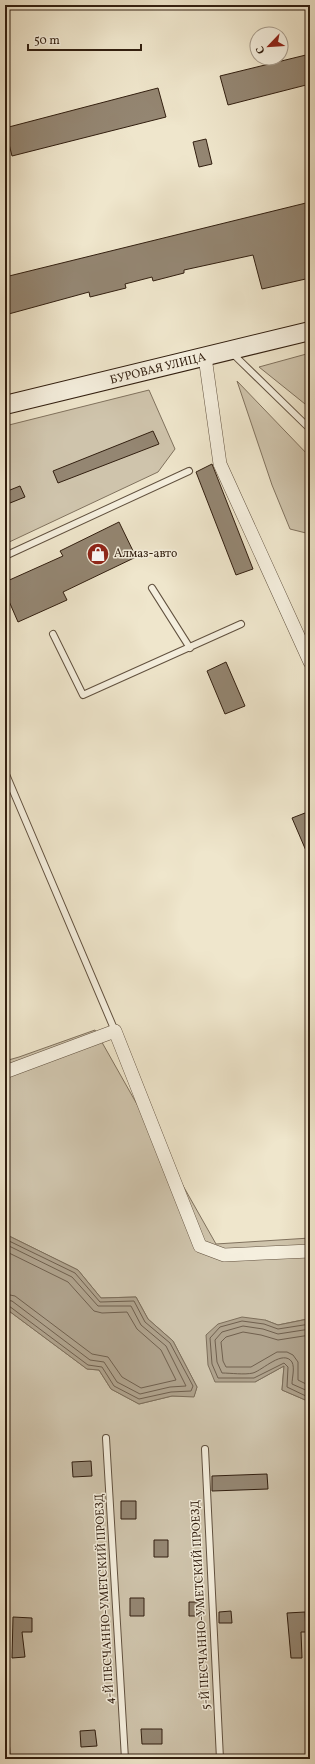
<svg xmlns="http://www.w3.org/2000/svg" width="315" height="1764" font-family="Vollkorn,serif">
	<rect width="100%" height="100%" fill="#efe6cc"/>
	<filter id="stains"><feTurbulence type="fractalNoise" baseFrequency=".005" numOctaves="4"/><feColorMatrix values="0 0 0 0 .2 0 0 0 0 .09 0 0 0 0 .02 0 0 0 .5 -.17"/></filter>
	<radialGradient id="worn" r=".72"><stop offset=".6" stop-color="#630" stop-opacity="0"/><stop offset="1" stop-color="#630" stop-opacity=".3"/></radialGradient>
	<!-- green -->
	<path fill="#cfc4ac" stroke="#80725e" d="M310,353V408L259,367Z
		M237,381L310,457V534L290,529L272,485Z
		M149,390L175,449L158,472L5,544V426Z
		M95,1030L216,1244L310,1238V1320L307,1319L278,1325L265,1320L255,1382L284,1366L282,1390L310,1402V1759H5V1308L87,1369L99,1370L111,1389L139,1404L172,1396H194L197,1387L173,1341L148,1319L136,1297L101,1298L78,1270L5,1234V1061L19,1057Z"/>
	<!-- water -->
	<path fill="#afa28c" stroke="#7d6e5a" d="M5,1234L78,1270L101,1298L136,1297L148,1319L173,1341L197,1387L194,1397L172,1396L139,1404L111,1389L99,1370L87,1369L5,1308Z
		M242,1317L265,1320L278,1325L308,1319L310,1320V1402L282,1390L284,1366L255,1382H215L208,1365L206,1335L218,1324Z"/>
	<g fill="none" stroke-linecap="round" stroke-linejoin="round">
		<!-- shore -->
		<path stroke="#70604e" stroke-width="1" d="M5,1239L75,1273L100,1302L134,1301L145,1322L170,1343L193,1386L191,1391L171,1392L139,1399L114,1386L102,1367L88,1365L9,1306L5,1305
			M5,1244L72,1277L98,1306H131L141,1325L166,1346L186,1386L170,1387L140,1394L117,1382L104,1362L90,1360L12,1301L5,1300
			M5,1251L68,1282L94,1311L102,1313L127,1312L137,1329L161,1350L176,1380L141,1388L122,1377L108,1357L92,1354L15,1296L5,1294
			M310,1324L278,1329L264,1324L242,1321L220,1327L210,1338L212,1364L218,1378H254L284,1363L288,1367L287,1387L310,1398
			M310,1329L278,1334L263,1329L243,1326L222,1332L215,1340L217,1362L222,1373C230,1373 245,1375 253,1373C263,1370 283,1349 292,1362C295,1368 292,1378 292,1384L310,1392
			M310,1335L278,1340L261,1335L243,1332L226,1337L221,1342L223,1361L226,1367H251L277,1352H287L293,1355L298,1362V1380L310,1386"/>
	</g>
	<!-- building -->
	<path fill="#948672" stroke="#321f10" d="M310,54V84L228,105L220,76Z
		M158,88L166,117L12,156L5,128Z
		M206,139L212,164L199,167L193,142Z
		M310,202V278L262,289L253,255L184,270V273L153,281L152,277L125,284L126,288L90,297L89,292L5,315V277Z
		M153,431L159,444L58,483L53,471Z
		M212,464L253,569L236,575L196,472Z
		M20,486L25,497L5,505V492Z
		M119,522L136,557L63,592L67,600L18,622L5,592V582L63,556L60,551Z
		M226,662L245,706L225,714L207,671Z
		M305,813L310,824V860L292,818Z
		M91,1461L92,1476L73,1477L72,1462Z
		M267,1474L268,1489L212,1491V1476Z
		M121,1501H136V1519H121Z
		M154,1540H168V1557H154Z
		M130,1598H144V1616H130Z
		M189,1602H201V1616H189Z
		M231,1611L232,1623H219V1612Z
		M305,1612L306,1632H301L302,1658H291L287,1613Z
		M13,1617L32,1618V1632H22L25,1657L12,1658Z
		M141,1729H162V1744H142Z
		M95,1730L97,1746L81,1747L80,1731Z"/>
	<g fill="none" stroke-linecap="round" stroke-linejoin="round">
		<!-- service casing -->
		<g stroke="#61513f" stroke-width="8">
			<path id="service" d="M231,352L310,429
				M5,556L189,471
				M152,588L190,648
				M53,634L83,695L241,624
				M5,772L115,1031
				M106,1438L125,1759
				M205,1449L220,1759
				M5,1734L7,1759"/>
		</g>
		<!-- minor casing -->
		<g stroke="#61513f" stroke-width="14">
			<path id="minor" d="M205,357L220,464L310,662
				M5,1072L115,1031L200,1246L224,1255L310,1251"/>
		</g>
		<!-- secondary casing -->
		<g stroke="#321f10" stroke-width="20">
			<path id="secondary" d="M5,405L310,331"/>
		</g>
		<!-- service -->
		<use href="#service" stroke="#f5efde" stroke-width="6"/>
		<!-- minor -->
		<use href="#minor" stroke="#f5efde" stroke-width="13"/>
		<!-- secondary -->
		<use href="#secondary" stroke="#f5efde" stroke-width="18"/>
	</g>
	<!-- icons -->
	<defs>
		<g id="shop-disc" transform="scale(1.15)"><circle r="9.5" fill="#8f2418" stroke="#f5efde"/><path d="M-5-2.5h2.3a2.7 3.5 0 0 1 5.4 0H5L5.5 6h-11ZM-1.5-2.5h3a1.5 2.3 0 0 0-3 0Z" fill="#fff"/></g>
	</defs>
	<g fill-rule="evenodd">
		<use href="#shop-disc" x="98" y="554"/>
	</g>
	<g text-anchor="middle" dominant-baseline="central" stroke-width="3" stroke-linejoin="round" paint-order="stroke">
		<!-- street labels -->
		<g font-size="12" fill="#321f10" stroke="#f5efde">
			<text transform="translate(158 369) rotate(-14)">БУРОВАЯ УЛИЦА</text>
			<text transform="translate(105 1599) rotate(-93)">4-Й ПЕСЧАННО-УМЕТСКИЙ ПРОЕЗД</text>
			<text transform="translate(201 1605) rotate(-93)">5-Й ПЕСЧАННО-УМЕТСКИЙ ПРОЕЗД</text>
		</g>
		<!-- poi labels -->
		<g font-size="12" fill="#321f10" stroke="#f5efde" text-anchor="start">
			<text x="114" y="554">Алмаз-авто</text>
		</g>
	</g>
	<!-- margin -->
	<rect width="315" height="1764" fill="none" stroke="#efe6cc" stroke-width="20"/>
	<rect x="6" y="6" width="303" height="1752" fill="none" stroke="#321f10" stroke-width="2"/>
	<rect x="10" y="10" width="295" height="1744" fill="none" stroke="#321f10"/>
	<!-- north arrow -->
	<g transform="translate(269 46) rotate(245)"><circle r="19" fill="#f5efde" stroke="#a79c8c"/>
	<path d="M0-3L7 15L0 10L-7 15Z" fill="#8f2418"/>
	<text y="-6" font-size="11" font-weight="bold" text-anchor="middle" fill="#321f10">С</text>
	</g>
	<!-- scale -->
	<path d="M28 44v6h113v-6" fill="none" stroke="#321f10" stroke-width="2"/>
	<text x="34" y="44" font-size="12" fill="#321f10" stroke="#f5efde" stroke-width="3" paint-order="stroke">50 m</text>
	<rect width="100%" height="100%" filter="url(#stains)"/>
	<rect width="100%" height="100%" fill="url(#worn)"/>
</svg>
